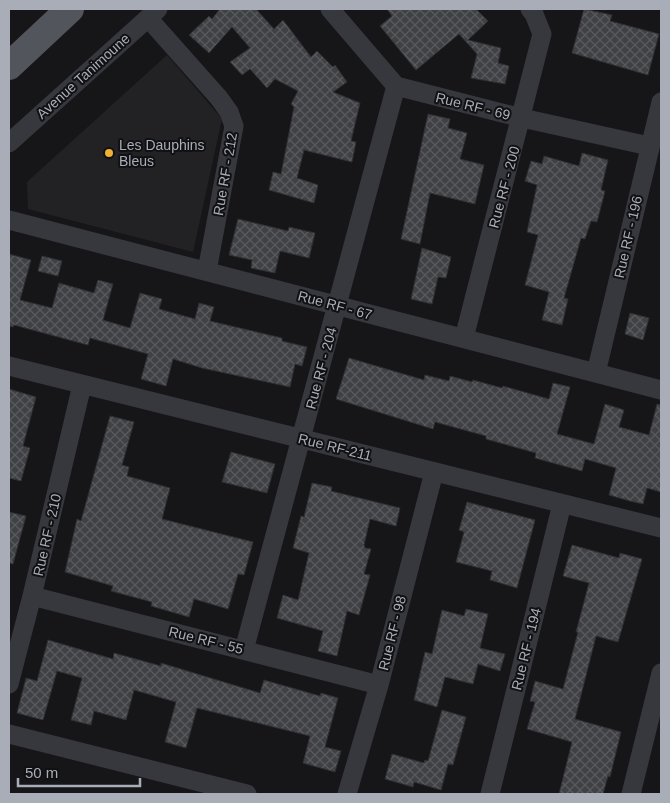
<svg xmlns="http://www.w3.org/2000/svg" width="670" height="803" font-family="Arial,sans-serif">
	<defs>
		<pattern id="building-cross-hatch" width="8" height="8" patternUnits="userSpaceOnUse" patternTransform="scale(1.25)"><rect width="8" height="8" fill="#404145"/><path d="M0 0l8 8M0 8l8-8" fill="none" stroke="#595a5e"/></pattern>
	</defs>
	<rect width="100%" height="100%" fill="#161618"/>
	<!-- built -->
	<path fill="#222225" d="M167,55L222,119L193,252L28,209L27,182Z"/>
	<!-- building -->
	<path fill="url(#building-cross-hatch)" stroke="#303034" d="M220,9H256L274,29L283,20L311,57L317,51L333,67L335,65L347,82L333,92L360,103L351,141L356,142L352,162L304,150L297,178L318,185L314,203L269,190L273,172L281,174L294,107L291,104L298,91L275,79L267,88L250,69L242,75L230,62L250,48L232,27L209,53L189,35L209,16L212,19Z
		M387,9H476L488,21L468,40L501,48L498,63L509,66L505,84L471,78L477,54L459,34L416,70L380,26L392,16Z
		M584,9L612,15L610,21L659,34L648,75L572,53Z
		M428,114L450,119L448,128L467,133L460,159L484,165L475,204L430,193L420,244L401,239Z
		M582,153L608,160L601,190L605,191L597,222L591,221L585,239L581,238L564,298L568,299L562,325L542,320L549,292L525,285L538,235L527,232L537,185L525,181L531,161L542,164L544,156L579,166Z
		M238,219L288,231L289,227L315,233L309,258L280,251L275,273L251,268L252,260L229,255Z
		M422,248L451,257L446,278L438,277L432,304L411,299Z
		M9,254L31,260L20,300L52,308L59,283L94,293L98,280L113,284L103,320L130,328L140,293L162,299L159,309L195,319L199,303L214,307L210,321L282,338V341L307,347L302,366L295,364L290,387L202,368L173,359L166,386L141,379L148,354L90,338L88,345L14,325L13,327L9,326Z
		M42,256L62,261L58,276L38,271Z
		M630,313L649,318L643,340L625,334Z
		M349,358L424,380L425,375L449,381L450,376L472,382L473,380L502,388L503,386L549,399L553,383L570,387L557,434L594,444L605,404L624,410L619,427L649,435L657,404L661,405V492L647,488L643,504L630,501L609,495L616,468L585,459L582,471L535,458L536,453L486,439V436L435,422L433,429L336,399Z
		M9,389L36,397L23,446L30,448L21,481L9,478Z
		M110,416L134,422L122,465L129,467L127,476L170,488L162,519L253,542L244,575L238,574L228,609L194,599L189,617L151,606L152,602L111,591L113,586L65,572L77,519L81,521Z
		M231,452L275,464L267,493L222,482Z
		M312,483L332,487L331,491L400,508L396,526L370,519L364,545L365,548L371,549L364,574L370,575L359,615L347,611L337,656L318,651L323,631L277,618L283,595L298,600L309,553L293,548L301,516L304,517Z
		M467,502L535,520L517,588L490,580L492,571L456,562L464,532L459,530Z
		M9,512L26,516L13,564L9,563Z
		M572,545L619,558L620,553L642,559L618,642L596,636L575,719L621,732L610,777L608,776L603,794H559L572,742L527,729L535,702L530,701L535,681L563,689L578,632H576L589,583L563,576Z
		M466,609L488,614L480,648L505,654L500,671L478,664L473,684L445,677L437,707L414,700L425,652L432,654L442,610L464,616Z
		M48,640L113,659L114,653L161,666V663L260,693L264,680L320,696L321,693L338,698L325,747L341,751L335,772L303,763L310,736L197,708L186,748L165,742L176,702L134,690L126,720L94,711L91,725L71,720L82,678L57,671L43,720L17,713L26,678L37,681Z
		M442,710L466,717L453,765L448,764L441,790L414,782L413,787L385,779L392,754L424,763L425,760L428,761Z"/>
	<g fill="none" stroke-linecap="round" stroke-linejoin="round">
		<!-- street -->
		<path stroke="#37383d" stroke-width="19" d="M330,9L396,86L522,118L649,146
			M148,18L219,98L229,112L234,126L207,271
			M9,143L158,9
			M9,220L661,390
			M464,338L542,34L534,14L530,9
			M9,366L661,528
			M596,373L661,102
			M32,596L379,685
			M244,650L396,86
			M9,684L32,596L82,385
			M9,734L247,794
			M347,794L379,685L434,472
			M490,794L562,504
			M631,794L661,673"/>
		<!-- primary -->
		<path stroke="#53555c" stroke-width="28" d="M9,66L70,9"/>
	</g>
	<!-- markers -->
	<circle fill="#f2b134" stroke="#111113" stroke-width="2" cx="109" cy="153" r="5"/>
	<g text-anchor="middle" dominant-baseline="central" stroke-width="4" stroke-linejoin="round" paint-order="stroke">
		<!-- street labels -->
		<g font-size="14" fill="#a8adb8" stroke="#111113">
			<text transform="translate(83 76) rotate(-42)">Avenue Tanimoune</text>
			<text transform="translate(473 106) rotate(14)">Rue RF - 69</text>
			<text transform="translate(225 174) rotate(-80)">Rue RF - 212</text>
			<text transform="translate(504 187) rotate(-75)">Rue RF - 200</text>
			<text transform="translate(628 237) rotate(-77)">Rue RF - 196</text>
			<text transform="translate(335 305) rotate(15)">Rue RF - 67</text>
			<text transform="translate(321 368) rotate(-75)">Rue RF - 204</text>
			<text transform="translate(335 447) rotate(14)">Rue RF-211</text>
			<text transform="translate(47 535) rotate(-77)">Rue RF - 210</text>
			<text transform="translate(392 633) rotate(-76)">Rue RF - 98</text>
			<text transform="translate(206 640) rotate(14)">Rue RF - 55</text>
			<text transform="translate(526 649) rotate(-76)">Rue RF - 194</text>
		</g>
		<!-- poi labels -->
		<g font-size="14" fill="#a8adb8" stroke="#111113" text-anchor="start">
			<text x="119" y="145">Les Dauphins<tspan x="119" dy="16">Bleus</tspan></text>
		</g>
	</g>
	<!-- border -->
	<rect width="670" height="803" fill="none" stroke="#a8adb8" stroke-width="20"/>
	<!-- scale -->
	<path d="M18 778v8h122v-8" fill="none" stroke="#a8adb8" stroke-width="2.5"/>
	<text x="25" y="778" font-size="15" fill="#a8adb8" stroke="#111113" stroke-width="4" paint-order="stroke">50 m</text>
</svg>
